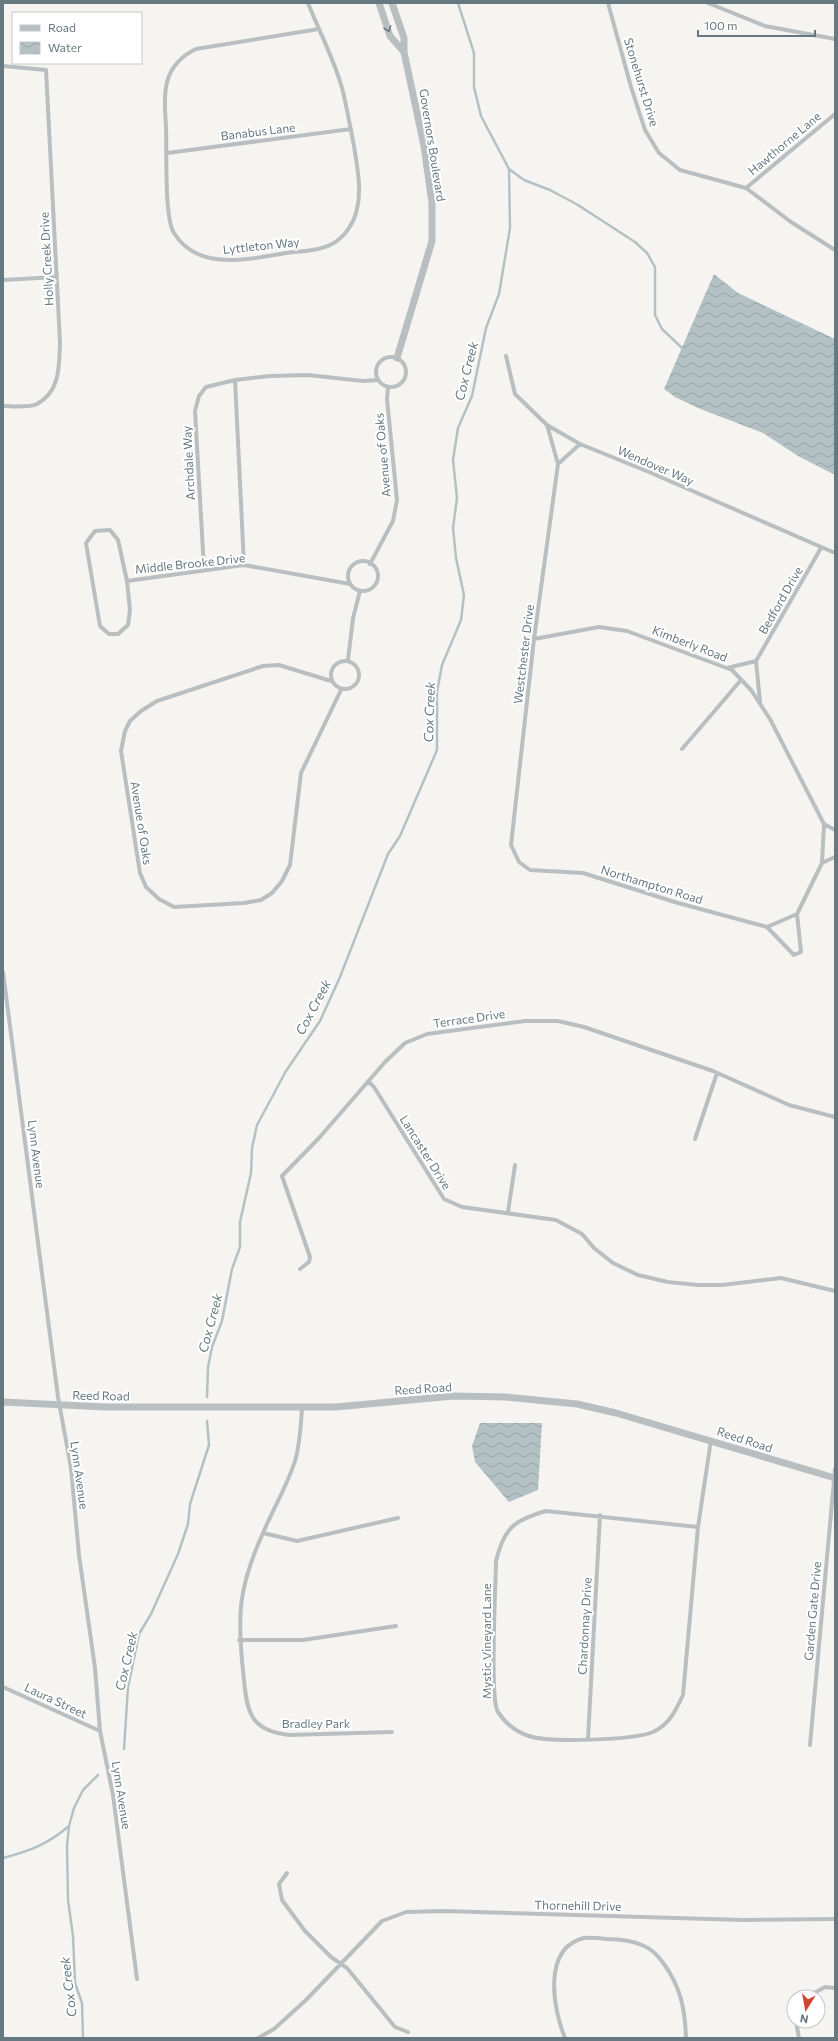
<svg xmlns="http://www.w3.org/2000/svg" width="838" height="2041" font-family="Commissioner,sans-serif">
	<defs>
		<pattern id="water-waves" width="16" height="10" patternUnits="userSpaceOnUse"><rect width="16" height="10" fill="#b4c1c4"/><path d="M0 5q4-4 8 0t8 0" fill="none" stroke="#96a2a4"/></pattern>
	</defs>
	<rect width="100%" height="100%" fill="#f5f4f1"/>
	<!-- water -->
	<path fill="url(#water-waves)" d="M714,274L738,293L835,339V475L798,456L763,433L698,408L675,397L664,389Z
		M480,1423H542L538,1490L509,1502L475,1462L472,1446Z"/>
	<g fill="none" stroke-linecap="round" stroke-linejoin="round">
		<!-- stream -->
		<path stroke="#b4c1c4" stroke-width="2.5" d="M509,169L524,180L550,190L578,205L635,242L647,253L655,267V315L662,329L682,348
			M207,1397L208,1367L212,1347L222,1321L232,1269L240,1247V1222L251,1173L252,1148L257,1125L286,1071L320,1021L340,977L388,854L400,836L437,750V692L442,665L461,620L464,595L456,558L453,528L457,498L453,460L458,428L472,396L486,328L499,294L510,228L509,169L481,116L474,87V53L458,3
			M124,1749L128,1687L139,1634L151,1614L178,1554L188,1524L190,1504L209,1445L207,1421
			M3,1858C30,1851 48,1844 69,1826
			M83,2038L82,2003L75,1983L73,1936L68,1900L67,1846L69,1826L74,1808L83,1790L98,1775"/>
		<!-- minor -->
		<path stroke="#b9bfc1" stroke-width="4" d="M308,3C319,31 334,59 342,88C347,107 350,127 354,146C357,166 362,189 357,209C354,223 345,237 332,244C319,251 301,251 286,253C249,259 198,272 174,233C164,218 167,149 166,127C164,94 161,66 196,49L319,29
			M608,3L631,87L645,130L659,153L680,170L746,188L791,222L835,250
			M708,3L765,26L835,39
			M3,66L46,70L60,342C59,365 61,391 37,404C29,408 12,406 3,406
			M167,153L351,129
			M746,188L835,114
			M3,280L57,277
			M506,356L515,394L547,425L580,444L649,472L835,553
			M376 372a15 15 0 1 1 30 0a15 15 0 1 1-30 0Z
			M235,380L244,565
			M547,425L558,464
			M580,444L558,464L534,639L511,845L519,862L530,870L583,873L678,903L767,927L797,914L822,863L835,857
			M348 576a15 15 0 1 1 30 0a15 15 0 1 1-30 0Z
			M370,564L393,521L397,500L387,399L388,387
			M204,569L195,411L199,396L206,387L235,380L270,376L308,375L363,381L378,380
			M127,581L130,610L128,625L118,634H109L100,626L86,543L95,531L110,530L118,540L127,581L244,565L350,584
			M534,639L599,627L627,631L732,670L751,690L770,719L824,824L822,863
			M348,660L353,618L360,591
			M331 675a14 14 0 1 1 28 0a14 14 0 1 1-28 0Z
			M756,661L760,702
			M727,668L756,661L821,548
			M331,681L279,665L263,666L157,701L141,711L130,721L125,731L121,751L140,873L146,887L159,899L174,907L244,903L261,900L272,893L282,881L290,865L301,773L341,690
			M682,749L741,680
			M824,824L835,830
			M767,927L794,955L801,952L797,914
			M3,972L58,1397L71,1468L79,1555L95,1668L100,1731L113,1795L137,1979
			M368,1081L374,1087L444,1199L462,1207L556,1220L582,1234L594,1248L613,1263L638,1275L668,1282L698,1285H722L781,1278L835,1291
			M695,1139L717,1073
			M508,1212L515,1165
			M300,1269L309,1262L310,1257L282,1176L319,1138L385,1062L405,1043L427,1034L525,1021H558L584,1027L713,1071L789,1105L835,1117
			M302,1408C301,1426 300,1444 295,1461C287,1486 273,1509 263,1533C237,1590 237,1619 244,1680C247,1714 252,1731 289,1735L392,1732
			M698,1527L546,1511C514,1520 504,1528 496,1561C496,1584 489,1699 498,1712C506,1724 516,1732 529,1736C549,1743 634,1740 653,1732C669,1725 676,1710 683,1695L698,1527L711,1440
			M263,1533L297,1541L398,1518
			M239,1640H303L396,1626
			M3,1687L100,1731
			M588,1739L600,1515
			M810,1745L835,1469
			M287,1873L279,1884L282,1900L305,1931L331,1957L347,1968L395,2027L408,2032
			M807,1997L825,1987L835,1988
			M796,2021L799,2038
			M258,2038L274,2029L306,2000L382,1921L406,1912L444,1911L743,1920L835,1919
			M565,2038C553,2009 542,1948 584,1938C591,1937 599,1938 606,1939C619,1939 632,1940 644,1946C652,1949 659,1957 664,1964C681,1988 685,2009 686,2038"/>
		<!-- tertiary -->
		<path stroke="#b9bfc1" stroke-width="7" d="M379,3L390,36L404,52
			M392,3L404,38V52L424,146L432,203V241L397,358
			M3,1402L105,1407H336L453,1396L506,1397L577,1404L616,1413L835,1478"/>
	</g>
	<!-- one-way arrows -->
	<defs><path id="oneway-chevron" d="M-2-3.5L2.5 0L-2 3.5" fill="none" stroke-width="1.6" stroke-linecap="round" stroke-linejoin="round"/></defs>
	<use stroke="#667880" href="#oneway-chevron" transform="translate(388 29) rotate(71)"/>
	<g text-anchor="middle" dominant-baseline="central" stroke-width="4" stroke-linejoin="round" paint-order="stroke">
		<!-- street labels -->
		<g font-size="12" fill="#667880" stroke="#fff">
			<text transform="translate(642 82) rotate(73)">Stonehurst Drive</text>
			<text transform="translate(258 131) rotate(-7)">Banabus Lane</text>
			<text transform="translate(784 143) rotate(-40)">Hawthorne Lane</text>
			<text transform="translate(433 145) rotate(81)">Governors Boulevard</text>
			<text transform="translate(261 245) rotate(-6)">Lyttleton Way</text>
			<text transform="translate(46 259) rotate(-93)">Holly Creek Drive</text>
			<text transform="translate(382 455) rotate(-95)">Avenue of Oaks</text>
			<text transform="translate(188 463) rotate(-93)">Archdale Way</text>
			<text transform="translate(656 465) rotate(23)">Wendover Way</text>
			<text transform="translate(190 563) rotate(-6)">Middle Brooke Drive</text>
			<text transform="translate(780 600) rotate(-60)">Bedford Drive</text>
			<text transform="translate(690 643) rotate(21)">Kimberly Road</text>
			<text transform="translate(523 654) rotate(-83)">Westchester Drive</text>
			<text transform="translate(142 823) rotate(81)">Avenue of Oaks</text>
			<text transform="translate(652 884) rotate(17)">Northampton Road</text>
			<text transform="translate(469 1018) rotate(-8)">Terrace Drive</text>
			<text transform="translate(426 1152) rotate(58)">Lancaster Drive</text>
			<text transform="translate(37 1154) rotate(83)">Lynn Avenue</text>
			<text transform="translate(423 1388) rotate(-4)">Reed Road</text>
			<text transform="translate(101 1395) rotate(1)">Reed Road</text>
			<text transform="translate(745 1439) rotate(18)">Reed Road</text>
			<text transform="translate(80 1475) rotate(82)">Lynn Avenue</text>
			<text transform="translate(812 1611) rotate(-85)">Garden Gate Drive</text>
			<text transform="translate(584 1626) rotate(-87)">Chardonnay Drive</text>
			<text transform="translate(486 1641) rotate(-90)">Mystic Vineyard Lane</text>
			<text transform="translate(56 1700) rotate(25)">Laura Street</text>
			<text x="316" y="1723">Bradley Park</text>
			<text transform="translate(122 1795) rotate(81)">Lynn Avenue</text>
			<text transform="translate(578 1905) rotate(1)">Thornehill Drive</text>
		</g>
		<!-- water labels -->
		<g font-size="13" font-style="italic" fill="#62797d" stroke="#fff">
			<text transform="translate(466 371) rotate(-76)">Cox Creek</text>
			<text transform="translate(429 712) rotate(-88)">Cox Creek</text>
			<text transform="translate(313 1007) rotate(-62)">Cox Creek</text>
			<text transform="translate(210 1323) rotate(-75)">Cox Creek</text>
			<text transform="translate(126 1661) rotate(-77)">Cox Creek</text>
			<text transform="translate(68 1987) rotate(-97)">Cox Creek</text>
		</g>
	</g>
	<!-- border -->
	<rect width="838" height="2041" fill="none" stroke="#667880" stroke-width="8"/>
	<!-- legend -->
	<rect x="12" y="12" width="130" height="52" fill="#ffffff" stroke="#c2c9cc"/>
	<rect x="20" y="25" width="20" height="6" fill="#b9bfc1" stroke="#c2c9cc"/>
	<text x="48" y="32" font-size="12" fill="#667880">Road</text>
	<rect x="20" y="42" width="20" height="12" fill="url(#water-waves)" stroke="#c2c9cc"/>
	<text x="48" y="52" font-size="12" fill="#667880">Water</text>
	<!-- north arrow -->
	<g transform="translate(806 2009) rotate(191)"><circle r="19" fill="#ffffff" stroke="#c2c9cc"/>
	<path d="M0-3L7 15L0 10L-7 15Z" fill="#d54330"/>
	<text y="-6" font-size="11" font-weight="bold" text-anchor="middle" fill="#667880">N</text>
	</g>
	<!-- scale -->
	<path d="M698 30v6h117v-6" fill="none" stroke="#667880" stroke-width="2"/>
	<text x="704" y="30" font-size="12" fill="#667880" stroke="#ffffff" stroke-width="3" paint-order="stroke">100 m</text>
</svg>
